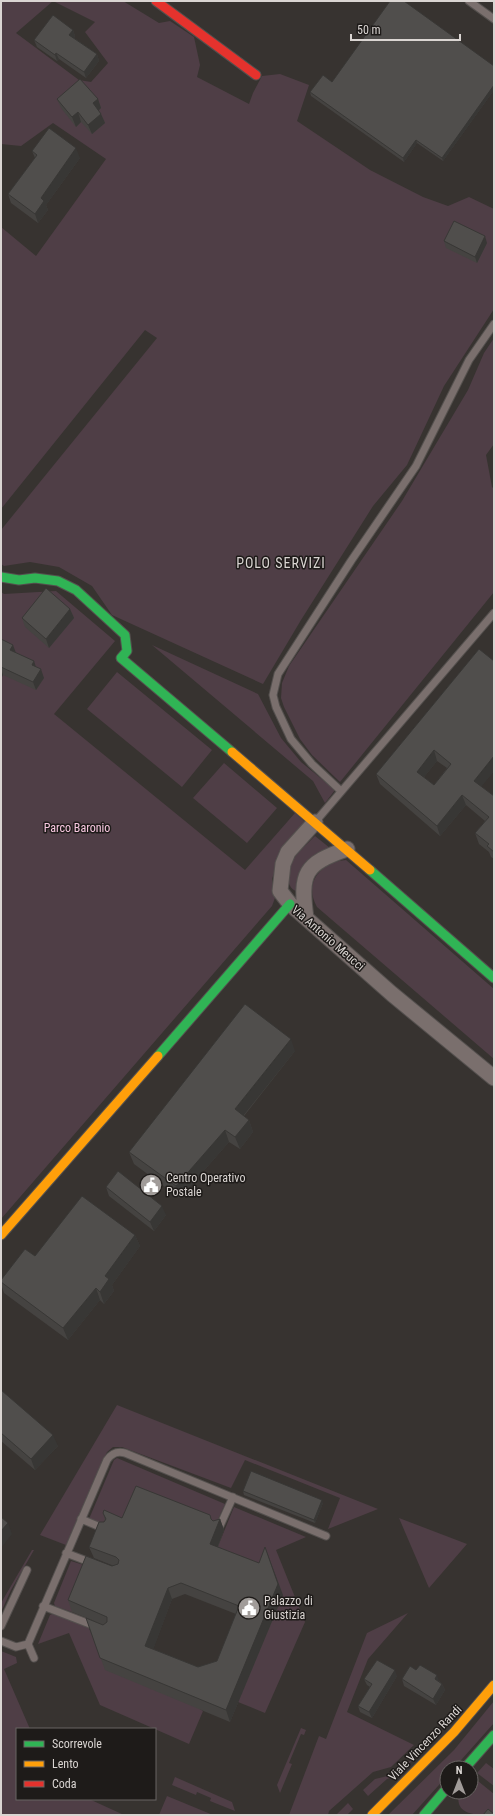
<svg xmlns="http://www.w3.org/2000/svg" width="495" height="1816" font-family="'Roboto Condensed',sans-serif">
	<rect width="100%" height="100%" fill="#373330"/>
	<!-- green -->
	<path fill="#4f3e46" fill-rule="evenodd" d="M1,1H123L159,23L170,21L194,37L200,65L197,77L249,104L253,93L262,76L280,74L309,85L297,121L370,170L423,197L448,206L469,197L494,209V309L444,386L407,465L373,506L301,620L263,684L112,615L92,586L59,567L30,562L4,566L1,564V530L157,338L145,330L1,509V227L36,256L106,159L53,123L21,146L1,144ZM53,1L95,22L85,32L108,63L91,82L79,80L16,33Z
		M494,338V444L486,455L492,487L494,489V592L340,782L312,755L300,739L284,707L281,698L282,683L289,666L402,501L468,390L484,353Z
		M56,591L115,641L54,714L245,870L295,813L306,823L277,865L272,879L275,898L272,906L1,1219V592L4,594Z
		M152,645L258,694L281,738L301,762L335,790L325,803L313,781Z
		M117,672L212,750L182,787L87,709Z
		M224,763L277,808L247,843L193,798Z
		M315,836L330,848C309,855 296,867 296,891C291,889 290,886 288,881C284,863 303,848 315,836Z
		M346,860L494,989V1059L317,907C303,883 321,862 346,860Z
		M117,1405L378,1509L328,1529L340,1498L245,1460L231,1488L122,1447H113L107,1452L66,1545L40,1535Z
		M117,1458L225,1504L215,1526C172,1527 130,1534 89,1519L114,1460Z
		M234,1507L306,1537L276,1550L305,1622L265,1713L238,1702L261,1579L214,1556Z
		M399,1518L467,1544L429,1588Z
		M32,1550H34L11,1590L1,1612V1603Z
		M71,1561L90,1567L72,1612L55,1606L54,1603Z
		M408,1613L368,1659L347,1712L414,1745L391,1767L373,1772L329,1811L328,1815H289L319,1736L326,1739L367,1633Z
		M52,1614L88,1626L93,1637L203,1711L189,1744L100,1705L69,1633L38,1644L50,1615Z
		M1,1651L16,1657L17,1663L4,1669L30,1729H17V1799H89L124,1815H1Z
		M494,1701V1723L454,1768H447V1776L412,1815H388L454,1750Z
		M301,1728L306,1730L304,1735L301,1734L289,1763L292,1764L280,1793L277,1785Z
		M429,1743L397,1776L387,1779L368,1796L363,1790L375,1779L396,1774Z
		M486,1763L494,1769V1786L477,1773Z
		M175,1777L232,1802L235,1811L210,1801L211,1798L197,1792L196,1795L172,1785Z
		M473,1777L494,1794V1815C481,1815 463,1816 459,1804C458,1800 458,1796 460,1792H471V1779Z
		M167,1796L213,1815H159Z
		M348,1803L353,1809L347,1815H336Z"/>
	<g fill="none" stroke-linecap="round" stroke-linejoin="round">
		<!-- lane casing -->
		<g stroke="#54504e" stroke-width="9">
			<path id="lane" d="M469,1L494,19
				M341,791L312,764L291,739L276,707L273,695L278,674L351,561L416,466L469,360L494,324
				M316,821L494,613
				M81,1519L105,1529
				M219,1528L233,1497
				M66,1553L92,1563
				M43,1606L95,1626
				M1,1626L27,1570
				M1,1641L16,1647L28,1644L107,1460C112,1453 117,1451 125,1453L326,1536
				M28,1644L34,1658"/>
		</g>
		<!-- street casing -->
		<g stroke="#54504e" stroke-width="17">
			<path id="street" d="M315,822L288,852L283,864L280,891L290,904L392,994L494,1078
				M306,918C300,873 304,864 347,849"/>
		</g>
		<!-- fast casing -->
		<g stroke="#54504e" stroke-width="11">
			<path id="fast" d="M1,577L19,580L35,578L58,581L76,590L125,635L127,651L121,658L232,752
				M370,870L494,978
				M158,1056L290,904
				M465,1768L494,1735
				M424,1815L447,1788"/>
		</g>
		<!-- slow casing -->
		<g stroke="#54504e" stroke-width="11">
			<path id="slow" d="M232,752L370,870
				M1,1235L158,1056
				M372,1815L454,1732L494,1685"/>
		</g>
		<!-- jam casing -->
		<g stroke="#54504e" stroke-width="11">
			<path id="jam" d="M156,1L256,75"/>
		</g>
		<!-- lane -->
		<use href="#lane" stroke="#7a6f6d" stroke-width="7"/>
		<!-- street -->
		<use href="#street" stroke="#7a6f6d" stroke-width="15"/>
		<!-- fast -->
		<use href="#fast" stroke="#30b455" stroke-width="9"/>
		<!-- slow -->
		<use href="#slow" stroke="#ff9f0a" stroke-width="9"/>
		<!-- jam -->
		<use href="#jam" stroke="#e5322d" stroke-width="9"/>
	</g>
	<!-- wall -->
	<path fill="#454341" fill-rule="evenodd" d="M73,30L75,36L74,38L97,54L99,61L86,78L59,59L57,61L37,47L34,40Z
		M494,66V90L443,161L417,143L404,162L311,96L310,92L332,82Z
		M57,99H98L101,108L99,110L101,114L105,123L92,134L81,122L76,127L61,108Z
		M32,151L80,158L46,205L48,210L38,223L11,203L8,194L35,158Z
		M444,241L487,243L477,263L446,248Z
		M70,609L74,618L49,648L25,627L22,618Z
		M1,639L15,653L34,661L35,667L44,678L36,690L3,675L1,679Z
		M479,649L494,771L481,786L494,796V859L491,857L489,852L479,844L475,833L485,821L466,805L440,836L380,784L376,774ZM437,761L447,768L434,785L424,777Z
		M295,1051L244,1116L249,1120L253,1132L240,1149L229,1142L180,1198L134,1164L129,1152Z
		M106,1187L166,1215L154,1231L109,1196Z
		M135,1235L140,1246L112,1285L114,1291L104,1304L100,1300L68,1340L4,1293L1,1284V1280L35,1256Z
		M1,1390L58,1446L35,1470L1,1441Z
		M243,1491L323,1503L315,1523L244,1495Z
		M103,1513L122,1518L213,1521L220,1519L224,1530L218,1547L283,1595L230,1722L105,1670L86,1618L97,1622L72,1612L68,1600L114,1566L94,1558L89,1547L105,1520ZM185,1594L236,1614L217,1661L198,1667L153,1649L172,1599Z
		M416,1670L439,1681L442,1684L445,1690L436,1705L404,1686L402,1679Z
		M397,1676L372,1718L360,1712L358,1706L370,1687L367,1685L364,1679Z"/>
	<!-- shaded-wall -->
	<path fill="#383735" d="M73,30L75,36L72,41L69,35Z
		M56,53L59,59L57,61L55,55Z
		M97,54L99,61L86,78L84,72Z
		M494,85V90L443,161L442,158Z
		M98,99L101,108L97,112L93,103Z
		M78,112L81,122L76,127L72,117Z
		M101,114L105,123L92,134L88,125Z
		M416,140L417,143L404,162L403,158Z
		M76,148L80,158L46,205L48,210L38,223L35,214L41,198Z
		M485,236L487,243L477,263L475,257Z
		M70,609L74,618L49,648L46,639Z
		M13,645L16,653L10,650Z
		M34,661L37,670L32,665Z
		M1,669L3,675L1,679Z
		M41,669L44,678L36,690L33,682Z
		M434,750L437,761L420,782L417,772Z
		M494,756V771L478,791L474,781Z
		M462,795L466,805L440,836L437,826Z
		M291,1039L295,1051L239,1121L235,1109Z
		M249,1120L253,1132L240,1149L235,1137Z
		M225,1130L229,1142L180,1198L176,1186Z
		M162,1206L166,1215L154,1231L150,1222Z
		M135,1235L140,1246L112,1285L114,1291L104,1304L100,1292L105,1276Z
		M96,1288L100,1300L68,1340L63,1328Z
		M53,1435L58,1446L35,1470L31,1459Z
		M322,1500L323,1503L315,1523L314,1520Z
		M220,1519L224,1530L214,1556L210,1544Z
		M8,1523L12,1534L1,1548V1531Z
		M265,1547L283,1595L230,1722L226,1710Z
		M168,1588L172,1599L150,1658L145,1646Z
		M395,1670L397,1676L372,1718L369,1712Z
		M437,1675L439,1681L437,1686L435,1679Z
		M442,1684L445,1690L436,1705L433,1699Z"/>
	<!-- building -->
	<path fill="#504e4c" stroke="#383735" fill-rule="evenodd" d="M390,1H404L494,66V85L442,158L416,140L403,158L310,92L323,75L332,82Z
		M53,15L73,30L69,35L97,54L84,72L56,53L55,55L34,40Z
		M80,79L98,99L93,103L101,114L88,125L78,112L72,117L57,99Z
		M49,128L76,148L41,198L44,201L35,214L8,194L37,155L32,151Z
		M454,221L485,236L475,257L444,241Z
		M46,588L70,609L46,639L22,618Z
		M1,639L13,645L10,650L34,661L32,665L41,669L33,682L1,667Z
		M479,649L494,661V756L474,781L494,796V852L487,846L489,844L475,833L489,817L462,795L437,826L376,774ZM434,750L451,764L434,785L417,772Z
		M245,1004L291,1039L235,1109L249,1120L235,1137L225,1130L176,1186L129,1152Z
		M118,1171L162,1206L150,1222L106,1187Z
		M82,1196L135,1235L105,1276L109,1279L100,1292L96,1288L63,1328L1,1282V1280L25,1249L35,1256Z
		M1,1390L53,1435L31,1459L1,1433Z
		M251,1471L322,1500L314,1520L243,1491Z
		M136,1486L210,1515L211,1519L213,1521L220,1519L210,1544L259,1563L265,1547L278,1584L226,1710L100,1658L86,1618L103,1625L107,1622V1617L68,1600L86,1556L112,1566L118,1564L119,1560L116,1557L89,1547L99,1522H104L106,1519L103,1513L104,1510L122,1518ZM181,1583L239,1606L217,1661L198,1667L145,1646L168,1588Z
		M1,1517L8,1523L1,1531Z
		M377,1660L395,1670L369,1712L358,1706L372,1684L364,1679Z
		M420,1665L437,1675L435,1679L442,1684L433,1699L402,1679L410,1666L416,1670Z
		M488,1809L494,1814V1815H483Z"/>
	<!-- icons -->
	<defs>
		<g id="civic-disc" transform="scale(1.15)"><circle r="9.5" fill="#a19c99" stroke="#1e1b19"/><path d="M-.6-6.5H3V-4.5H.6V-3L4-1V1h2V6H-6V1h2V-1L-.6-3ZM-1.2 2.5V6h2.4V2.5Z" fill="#fff"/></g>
	</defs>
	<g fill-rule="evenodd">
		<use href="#civic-disc" x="151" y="1185"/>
		<use href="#civic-disc" x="249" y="1608"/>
	</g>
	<g text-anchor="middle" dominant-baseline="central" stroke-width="3" stroke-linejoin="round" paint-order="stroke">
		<!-- park labels -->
		<g font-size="12" fill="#f8c7e0" stroke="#1e1b19">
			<text x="77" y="828">Parco Baronio</text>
		</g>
		<!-- street labels -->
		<g font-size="12" fill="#dad5d2" stroke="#1e1b19">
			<text transform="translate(328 938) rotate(41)">Via Antonio Meucci</text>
			<text transform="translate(425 1743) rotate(-46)">Viale Vincenzo Randi</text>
		</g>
		<!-- poi labels -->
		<g font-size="12" fill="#dad5d2" stroke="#1e1b19" text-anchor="start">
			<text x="166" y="1178">Centro Operativo<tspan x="166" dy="14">Postale</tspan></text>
			<text x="264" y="1601">Palazzo di<tspan x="264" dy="14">Giustizia</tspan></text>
		</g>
		<!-- quarter labels -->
		<g font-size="14" letter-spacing="1" fill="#dad5d2" stroke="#1e1b19">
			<text x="281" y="563">POLO SERVIZI</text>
		</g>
	</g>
	<!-- border -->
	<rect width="495" height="1816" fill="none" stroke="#dad5d2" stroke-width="4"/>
	<!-- legend -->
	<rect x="16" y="1728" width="140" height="72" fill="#1e1b19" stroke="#696563"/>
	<rect x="24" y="1741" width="20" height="6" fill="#30b455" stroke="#696563"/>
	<text x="52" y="1748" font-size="12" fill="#dad5d2">Scorrevole</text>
	<rect x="24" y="1761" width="20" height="6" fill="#ff9f0a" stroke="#696563"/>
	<text x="52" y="1768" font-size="12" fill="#dad5d2">Lento</text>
	<rect x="24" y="1781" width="20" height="6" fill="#e5322d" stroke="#696563"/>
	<text x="52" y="1788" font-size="12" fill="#dad5d2">Coda</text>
	<!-- north arrow -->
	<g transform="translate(459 1780)"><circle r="19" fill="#1e1b19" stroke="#696563"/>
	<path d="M0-3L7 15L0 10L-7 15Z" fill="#a19c99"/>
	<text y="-6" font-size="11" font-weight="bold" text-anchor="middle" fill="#dad5d2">N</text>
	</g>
	<!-- scale -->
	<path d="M351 34v6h109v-6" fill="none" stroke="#dad5d2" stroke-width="2"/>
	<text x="357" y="34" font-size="12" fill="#dad5d2" stroke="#1e1b19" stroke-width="3" paint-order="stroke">50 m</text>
</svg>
